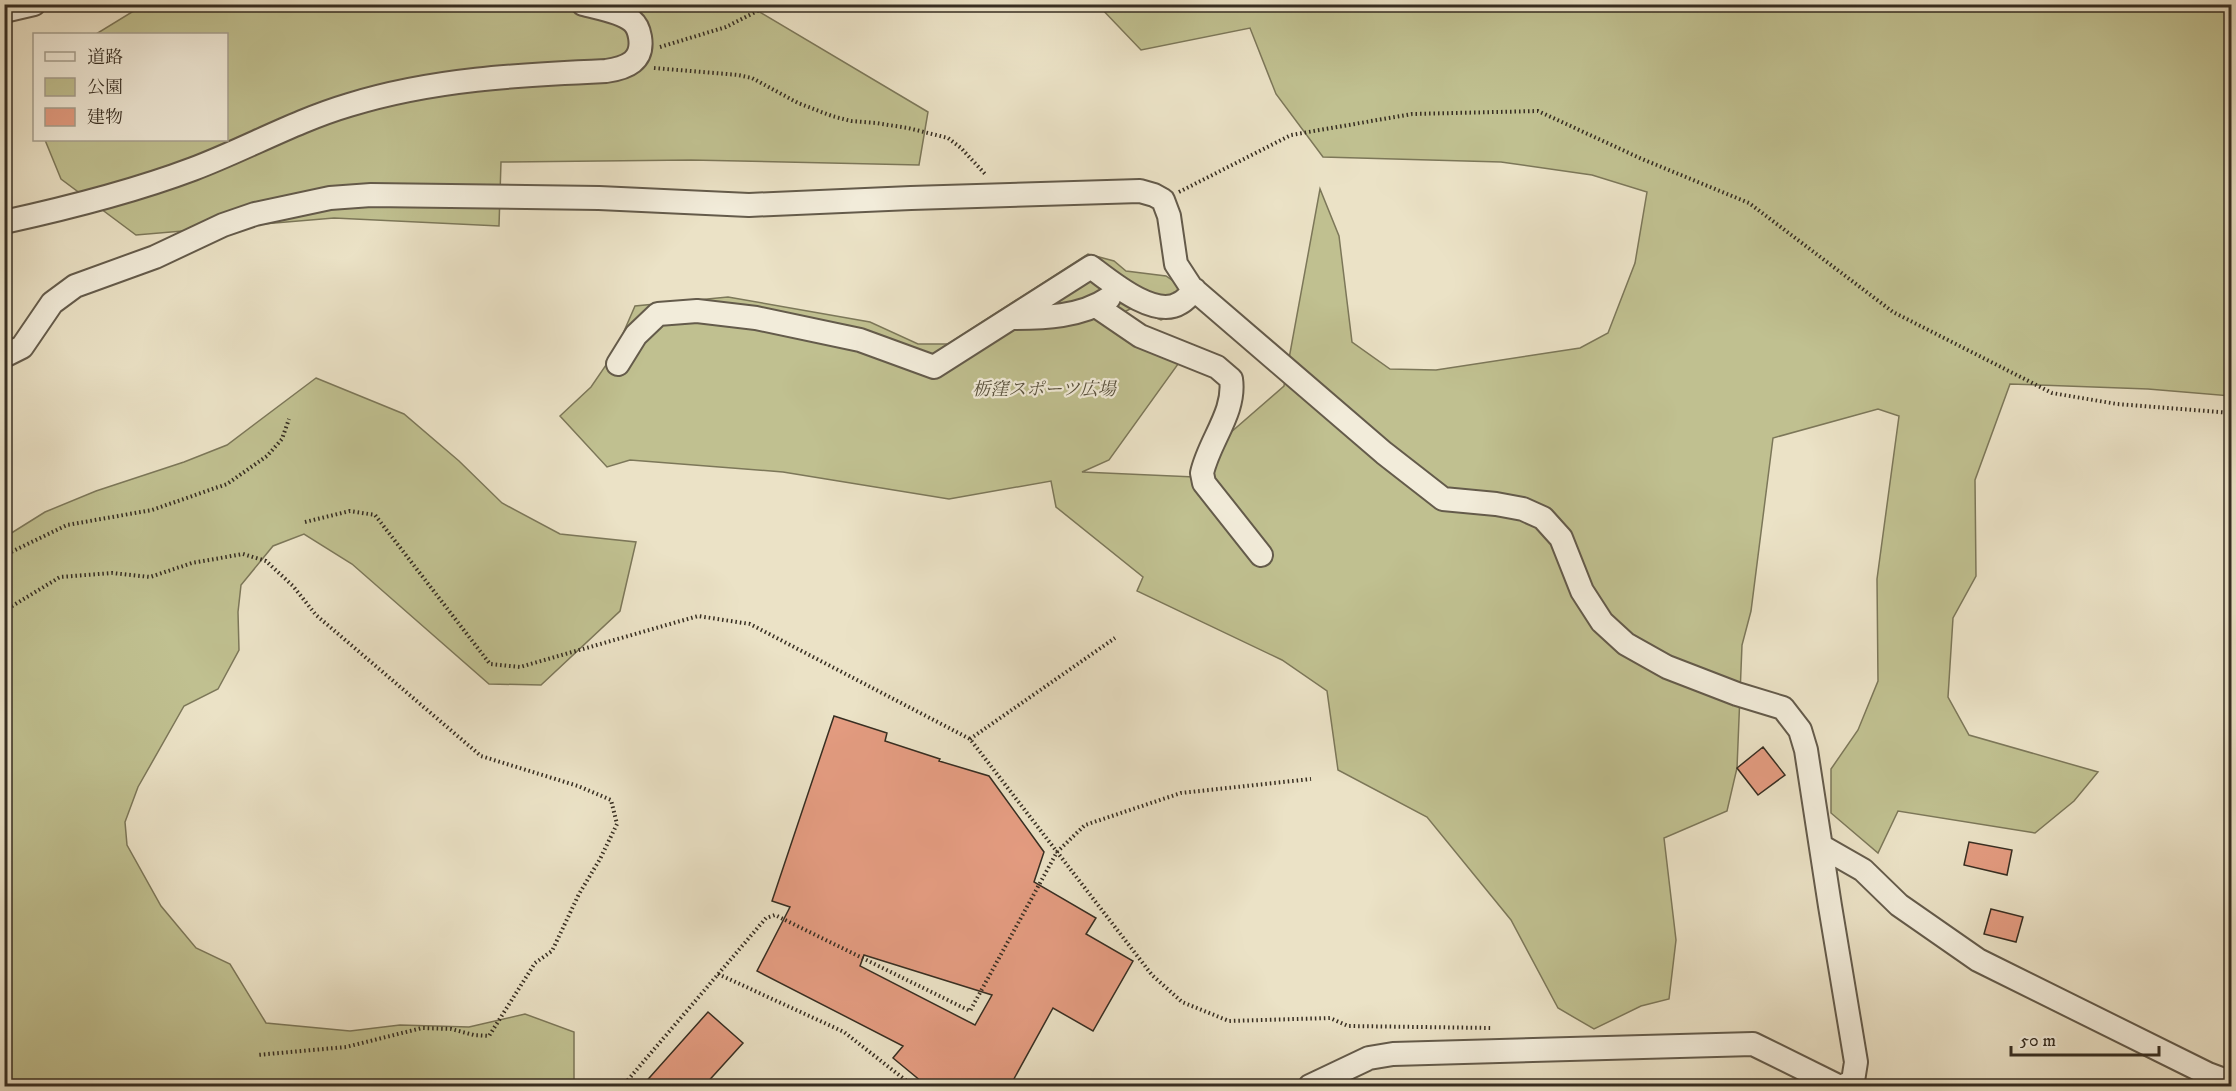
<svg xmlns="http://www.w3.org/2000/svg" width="2236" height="1091" font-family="'IM FELL DW Pica','Noto Serif JP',serif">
	<rect width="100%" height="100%" fill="#ebe2c6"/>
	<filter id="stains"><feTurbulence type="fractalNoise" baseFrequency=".00333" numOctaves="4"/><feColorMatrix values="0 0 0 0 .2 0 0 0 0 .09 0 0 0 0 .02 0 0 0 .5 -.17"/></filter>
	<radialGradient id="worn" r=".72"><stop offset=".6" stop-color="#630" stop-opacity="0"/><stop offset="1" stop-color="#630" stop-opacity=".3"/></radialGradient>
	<!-- green -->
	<path fill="#c0c090" stroke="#7c7759" stroke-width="1.5" d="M145,4L748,5L928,112L919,165L691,160L501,162L499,226L334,218L136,235L61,179L45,140H226V34H96Z
		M1098,5H2231V396L2148,389L2010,384L1975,480L1976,576L1953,618L1948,697L1969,735L2098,772L2074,801L2035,833L1898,811L1878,853L1831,813V769L1858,730L1878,681L1877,579L1899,416L1878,409L1773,438L1751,611L1742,645L1737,768L1727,811L1664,838L1676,940L1669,999L1641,1006L1594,1029L1558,1008L1511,920L1427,817L1338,770L1327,691L1282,660L1137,591L1143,577L1056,507L1051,481L949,499L783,472L630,460L607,467L560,416L591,387L615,352L635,306L728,297L870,322L918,344H948L1088,254L1114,261L1126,271L1166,276L1179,285L1200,305L1161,320L1132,308L1124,312L1181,360L1109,460L1082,472L1195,477L1222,440L1284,386L1320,189L1339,236L1352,342L1390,369L1436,370L1580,348L1608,333L1635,263L1647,192L1592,175L1501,162L1323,157L1276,94L1250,28L1141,50Z
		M316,378L404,414L459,461L502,503L560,534L636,542L620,611L541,685L489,684L352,564L304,534L273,546L241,585L238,612L239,650L218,689L184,706L138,787L125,822L127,845L161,906L196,948L230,964L266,1023L350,1031L400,1025L469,1027L525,1014L574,1032V1086H5V537L45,512L96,491L184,462L227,445Z
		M1472,1080L1550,1083L1552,1086H1427Z"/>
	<!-- building -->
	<path fill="#e49c81" stroke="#372e22" stroke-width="1.5" fill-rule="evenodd" d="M834,716L887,733L885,741L940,759L939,761L989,776L1044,852L1034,882L1096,918L1086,934L1133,961L1093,1031L1053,1008L1010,1086H927L893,1058L903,1046L757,971L790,907L772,901ZM864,955L992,995L975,1025L860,966Z
		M1763,747L1785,775L1758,795L1737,768Z
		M1969,842L2012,850L2007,875L1964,865Z
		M1991,909L2023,917L2016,942L1984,934Z
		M708,1012L743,1043L704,1086H642Z"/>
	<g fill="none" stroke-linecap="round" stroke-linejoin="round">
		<!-- minor casing -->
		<g stroke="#645b4b" stroke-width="26">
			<path id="minor" d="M4,11L34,4
				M4,222C68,208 132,192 193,169C246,149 295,121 349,105C433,79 519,75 606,71C627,68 644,61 640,37C639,31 637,25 632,21C620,11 597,8 583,4
				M1096,306L1140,336L1217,367L1231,379C1236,412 1209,441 1202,473L1204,483L1261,555
				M1011,318C1044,318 1081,317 1109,298
				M4,356L22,347L52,303L75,286L155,257L223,225L255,214L330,198L371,195L599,198L749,205L911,198L1140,191L1154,195L1163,200L1169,216L1176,264L1191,287L1384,453L1443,499L1496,504L1523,509L1543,518L1561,538L1582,591L1602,622L1626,644L1667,667L1737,694L1783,708L1800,730L1806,750L1830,906L1856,1062L1853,1081L1843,1086
				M618,364L636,335L658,314L697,311L756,318L860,340L934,367L1091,267C1111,282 1155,319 1180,303C1186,300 1190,294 1195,290
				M1821,846L1863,870L1899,905L1978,960L2208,1074L2232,1083
				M1310,1086L1369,1058L1393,1054L1753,1044L1838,1086"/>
		</g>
		<!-- path -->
		<path stroke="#372e22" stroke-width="4" stroke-dasharray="1.5 3" stroke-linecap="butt" d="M660,47L726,27L771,4
			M654,68L738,75L752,78L798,103L832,116L851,121L876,123L908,128L948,138L961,148L986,175
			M1179,192L1291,135L1412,114L1538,111L1642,159L1749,203L1893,312L2052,393L2117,404L2232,413
			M305,522L350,511L375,515L490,664L520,667L698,616L750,624L970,739L1152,975L1182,1002L1229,1021L1330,1018L1348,1026L1491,1028
			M4,557L11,552L67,525L152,510L227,484L267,456L282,439L289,419
			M4,611L60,577L112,573L150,577L192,563L243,554L266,561L293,586L316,615L481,756L578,786L611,800L617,824L600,859L579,894L552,951L535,963L489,1036L474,1035L451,1029L422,1028L346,1047L257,1055
			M970,739L1115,638
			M718,974L844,1032L913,1086
			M1367,1083L1411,1086
			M622,1086L627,1081
			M633,1086L627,1081L766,918L775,915L970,1011L1057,852L1085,825L1181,793L1311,779"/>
		<!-- minor -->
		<use href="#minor" stroke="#f2ecda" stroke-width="22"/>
	</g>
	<g text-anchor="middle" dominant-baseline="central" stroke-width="4.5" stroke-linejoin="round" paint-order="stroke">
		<!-- park labels -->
		<g font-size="18" font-style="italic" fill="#59523e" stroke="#f2ecda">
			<text x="1044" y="390">栃窪スポーツ広場</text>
		</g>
	</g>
	<!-- margin -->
	<rect width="2236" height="1091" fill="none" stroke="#ebe2c6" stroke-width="24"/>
	<rect x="6" y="6" width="2224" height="1079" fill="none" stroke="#372e22" stroke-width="3"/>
	<rect x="12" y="12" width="2212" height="1067" fill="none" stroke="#372e22" stroke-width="1.5"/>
	<!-- legend -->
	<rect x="33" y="33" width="195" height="108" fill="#f2ecda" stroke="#a7a090" stroke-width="1.5"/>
	<rect x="45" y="52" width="30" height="9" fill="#f2ecda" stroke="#a7a090" stroke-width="1.5"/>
	<text x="87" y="63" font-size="18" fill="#372e22">道路</text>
	<rect x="45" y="78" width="30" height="18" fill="#c0c090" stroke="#a7a090" stroke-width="1.5"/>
	<text x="87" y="93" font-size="18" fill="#372e22">公園</text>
	<rect x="45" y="108" width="30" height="18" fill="#e49c81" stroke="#a7a090" stroke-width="1.5"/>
	<text x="87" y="123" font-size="18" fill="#372e22">建物</text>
	<!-- scale -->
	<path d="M2011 1046v9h148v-9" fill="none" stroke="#372e22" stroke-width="3"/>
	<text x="2020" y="1046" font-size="18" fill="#372e22" stroke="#f2ecda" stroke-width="4.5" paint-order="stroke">50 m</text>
	<rect width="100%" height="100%" filter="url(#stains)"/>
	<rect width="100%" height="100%" fill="url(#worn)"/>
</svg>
